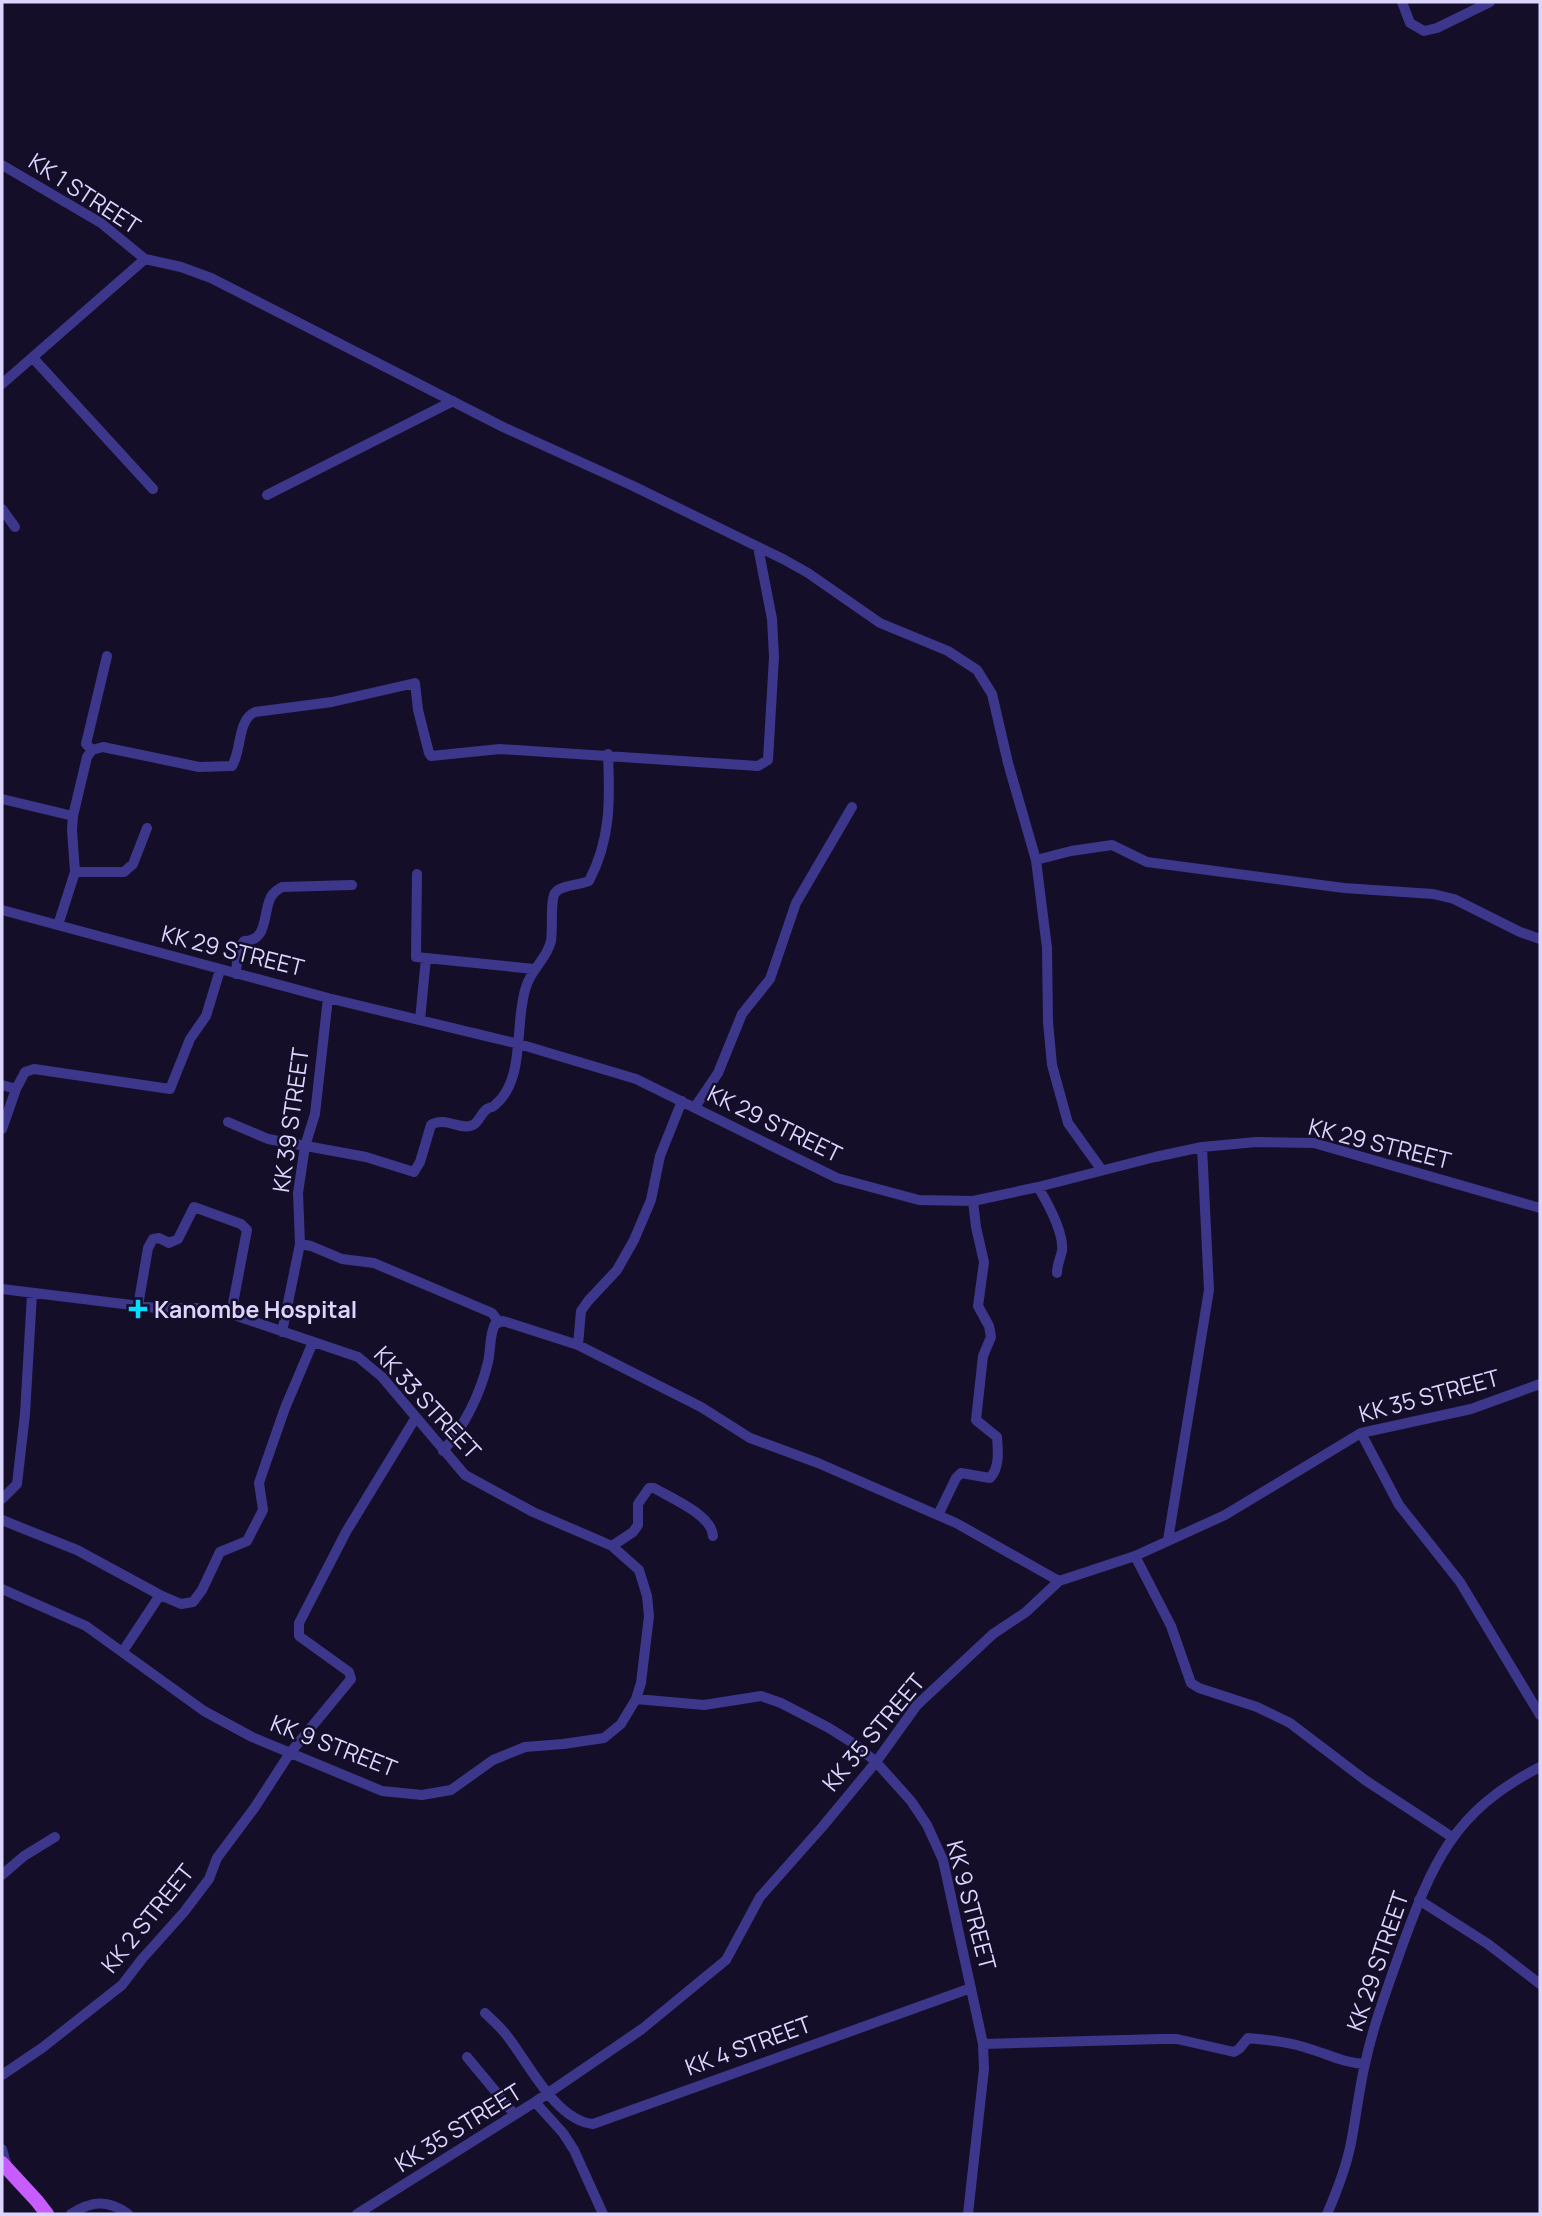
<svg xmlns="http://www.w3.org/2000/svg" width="1542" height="2216" font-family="Manrope,sans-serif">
	<rect width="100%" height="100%" fill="#140e29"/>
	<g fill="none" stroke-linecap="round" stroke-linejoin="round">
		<!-- minor -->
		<path stroke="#3c378a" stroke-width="10" d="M1402,2L1410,23L1424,31L1437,28L1490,2
			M2,165L101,223L145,259L181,267L211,278L503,427L631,485L783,559L808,573L880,623L948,651L977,670L992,694L1008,763L1036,860
			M33,358L153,489
			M2,384L145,259
			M267,495L453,401
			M2,509L15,527
			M92,750L86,744L107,656
			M2,799L73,816
			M75,872H124L133,864L147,828
			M417,874L416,957L426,958
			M2,910L328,998L519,1044L636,1079L837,1178L919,1200L973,1201L1038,1187L1155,1157L1202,1147L1256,1142L1314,1143L1540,1208
			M58,925L75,872L72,830L73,816L87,757L92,750L103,747L199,767L232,766C242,750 237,720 255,712L332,702L415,683L418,710L429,753L431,756L500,749L758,766L768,760L774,657L772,619L758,547
			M236,974C237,962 237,950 244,941C268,941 263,914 270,899C272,893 277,890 282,887L352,885
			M420,1020L426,958L534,969
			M2,1085L16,1089
			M695,1107L718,1073L742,1014L770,979L796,903L852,807
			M228,1122L268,1139L366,1157L414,1172L420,1162L431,1125C445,1116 461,1131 473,1125C479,1122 481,1113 487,1109C493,1105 490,1110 496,1104C526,1078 514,1022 526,987C531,969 547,959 551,941C553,929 550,901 555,893C560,885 580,885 589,881C611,839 610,800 608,754
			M2,1129L16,1089L25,1072L34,1069L170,1089L190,1039L206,1016L220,970
			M1101,1169L1068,1123L1052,1065L1048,1022L1047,948L1036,860L1071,851L1112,845L1147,862L1344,888L1433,894L1454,899L1520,932L1540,939
			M1038,1187C1047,1202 1064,1233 1062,1251C1060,1259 1057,1265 1057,1273
			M300,1244L311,1246L342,1259L374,1263L492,1313L499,1322
			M2,1289L156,1308H196L231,1314L358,1357L382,1377L465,1475L533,1512L612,1546L639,1570L647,1596L649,1616L641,1683L636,1699
			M138,1306L148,1248L153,1239L159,1238L169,1243L178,1239L194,1207L241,1224L247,1230L231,1314
			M282,1332L300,1244L298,1193L305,1146L315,1114L328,998
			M578,1345L581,1311L588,1301L617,1270L634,1240L651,1200L660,1156L682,1101
			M1361,1433L1399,1505L1460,1582L1540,1715
			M443,1451C464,1426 480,1395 488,1362C491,1350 489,1336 495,1324L503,1321L578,1345L701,1407L750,1438L818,1463L956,1523L1059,1581
			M2,1499L17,1484L25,1414L32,1294
			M938,1515L956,1478L961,1473L990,1478C1000,1467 998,1451 997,1437L976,1420L983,1356L991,1337L989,1326L978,1306L984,1262L976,1227L973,1201
			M2,1520L77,1550L160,1595L123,1651
			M1168,1540L1209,1290L1202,1147
			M612,1546L633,1532L638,1525V1504L649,1488H654C671,1498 712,1515 713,1536
			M1135,1556L1171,1626L1191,1683L1199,1688L1257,1707L1290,1723L1365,1780L1452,1837
			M2,1589L86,1626L204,1711L252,1737L382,1791L422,1795L451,1790L493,1760L525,1747L563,1744L604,1738L621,1724L636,1699L704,1705L761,1696L781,1703L829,1728L856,1745L876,1762L911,1801L927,1825L943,1860L983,2044L984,2069L968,2214
			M160,1595L181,1604L193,1602L202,1590L220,1552L247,1541L263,1510L259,1483L263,1471L285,1408L313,1342
			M2,1875L24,1856L55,1837
			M1419,1900L1488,1944L1540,1984
			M485,2013C491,2019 498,2025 504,2032C527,2059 554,2120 593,2124L971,1988
			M983,2044L1160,2039H1177L1234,2052L1239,2049L1248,2038C1269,2040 1290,2042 1310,2049C1330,2055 1344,2063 1365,2064
			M467,2057L515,2115
			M2,2075L42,2048L122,1985L142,1959L184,1912L209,1879L217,1858L255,1807L290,1753L351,1679L349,1672L299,1636V1623L346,1532L416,1417
			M535,2102L563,2133L574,2150L603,2214
			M2,2149L8,2170
			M71,2214C91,2201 108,2199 128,2214
			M357,2214L535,2102L642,2029L726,1960L760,1897L823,1826L876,1762L917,1705L993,1634L1026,1612L1059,1581L1135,1556L1225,1515L1361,1433L1471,1409L1540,1384
			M1327,2214C1337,2191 1346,2168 1351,2143C1356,2117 1359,2090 1365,2064C1373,2026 1387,1989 1400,1952C1432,1864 1452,1812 1540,1767"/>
		<!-- major -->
		<path stroke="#c75dff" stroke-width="14" d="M2,2163L37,2201L47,2214"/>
	</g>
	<!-- markers -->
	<path fill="#02deff" stroke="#140e29" stroke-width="2.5" d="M134.5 1298.5h7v7h7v7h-7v7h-7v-7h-7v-7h7z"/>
	<g text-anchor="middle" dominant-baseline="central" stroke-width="5" stroke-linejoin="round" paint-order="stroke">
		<!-- street labels -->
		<g font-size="23" fill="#dcd6ff" stroke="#140e29">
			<text transform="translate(85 193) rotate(33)">KK 1 STREET</text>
			<text transform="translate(233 950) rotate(14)">KK 29 STREET</text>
			<text transform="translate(290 1120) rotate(-82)">KK 39 STREET</text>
			<text transform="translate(775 1123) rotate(26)">KK 29 STREET</text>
			<text transform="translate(1380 1143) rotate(14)">KK 29 STREET</text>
			<text transform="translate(1429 1395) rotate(-15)">KK 35 STREET</text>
			<text transform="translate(428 1402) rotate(47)">KK 33 STREET</text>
			<text transform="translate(873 1732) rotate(-50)">KK 35 STREET</text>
			<text transform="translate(334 1745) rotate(21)">KK 9 STREET</text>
			<text transform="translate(972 1905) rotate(75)">KK 9 STREET</text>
			<text transform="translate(147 1918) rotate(-51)">KK 2 STREET</text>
			<text transform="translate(1377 1961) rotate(-71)">KK 29 STREET</text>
			<text transform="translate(748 2045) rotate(-20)">KK 4 STREET</text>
			<text transform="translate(458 2127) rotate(-32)">KK 35 STREET</text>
		</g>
		<!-- poi labels -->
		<g font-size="23" font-weight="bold" fill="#dcd6ff" stroke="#140e29" text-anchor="start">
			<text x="154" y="1309">Kanombe Hospital</text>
		</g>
	</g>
	<!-- border -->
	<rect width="1542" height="2216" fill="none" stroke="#dcd6ff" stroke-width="7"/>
</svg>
